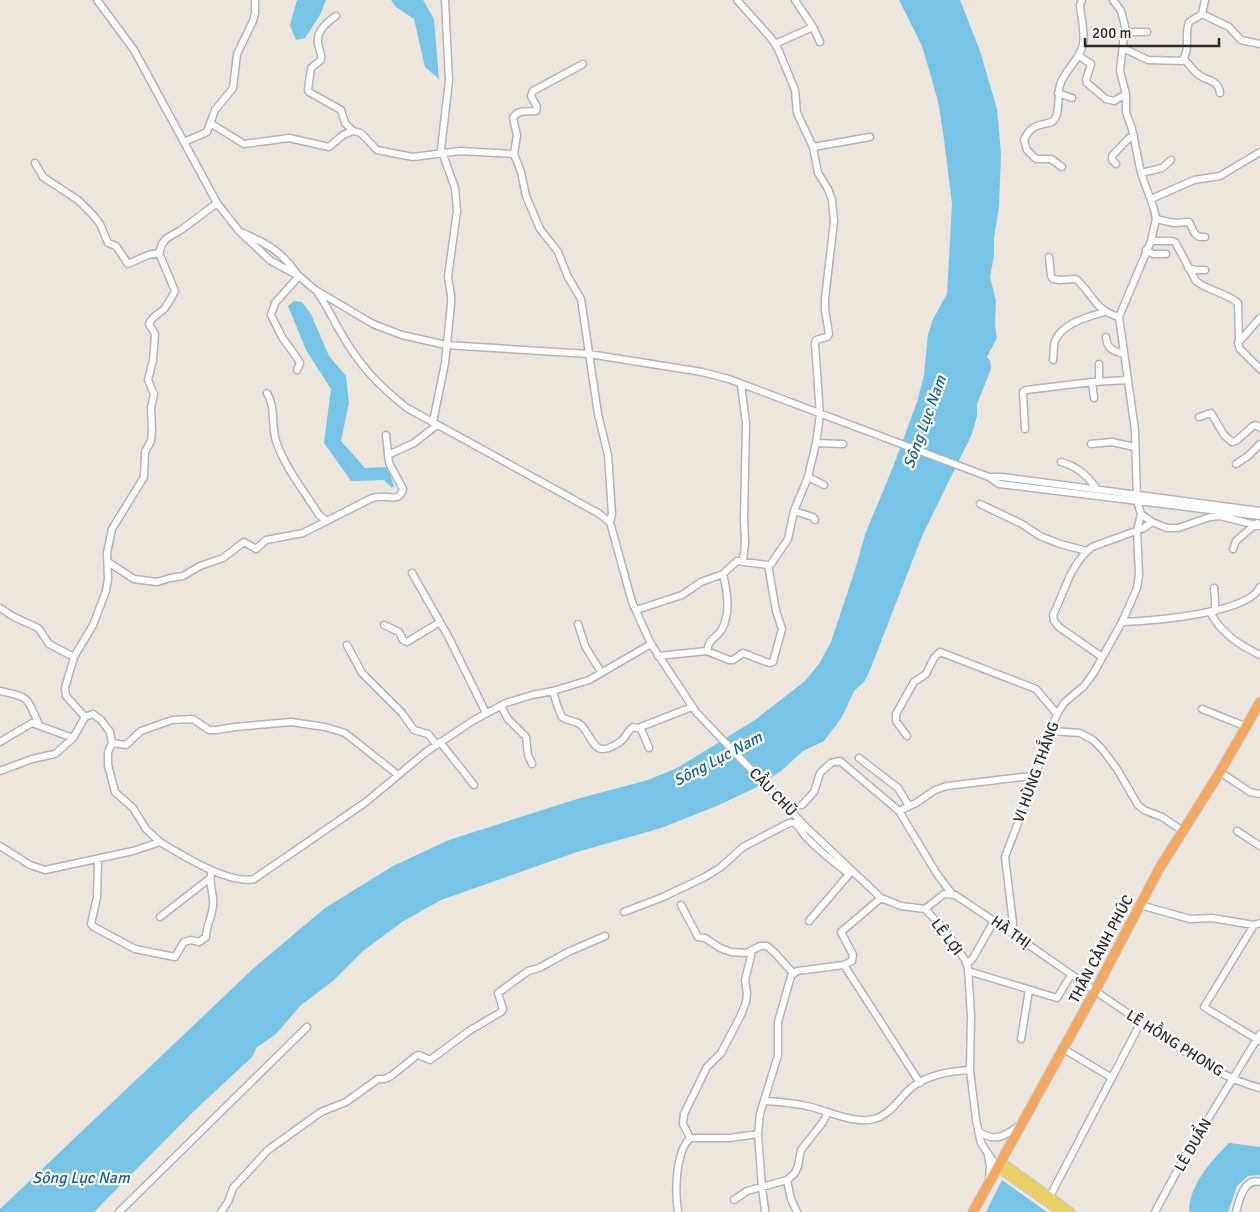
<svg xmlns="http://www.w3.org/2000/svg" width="1260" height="1212" font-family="Signika,sans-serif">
	<rect width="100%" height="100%" fill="#ece6dd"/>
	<!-- water -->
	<path fill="#77c4e7" d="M297,0H326L320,15L305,38L296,40L290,25Z
		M391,0H423L434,19L439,79L425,67L414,19L396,7Z
		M899,0H960L980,51L997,109L1001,154L999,207L994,238V255L990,277L996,301L995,326L997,338L987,357L990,361L991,369L977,404V416L972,434L922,536L870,670L864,682L854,691L842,717L824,741L803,751L781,771L757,787L719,805L661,828L577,852L441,900L402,922L363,951L333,981L301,1005L276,1034L256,1048L253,1056L194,1111L94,1212H0V1209L255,967L325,908L393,866L449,840L577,799L648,780L677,768L755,720L805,681L819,664L831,642L853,576L866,532L893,467L917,402L924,375L928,335L933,319L947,294L952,204L944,139L938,101L922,46Z
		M294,301L302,302L311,314L329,356L346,376L349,403L341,441L365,468L387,467L394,486L392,488L384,480L351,481L324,443L331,389L306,350L288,306Z
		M1229,1143L1260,1147V1175L1248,1176L1237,1186L1228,1212H1189C1190,1183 1210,1163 1229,1143Z
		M1002,1180L1047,1212H986Z"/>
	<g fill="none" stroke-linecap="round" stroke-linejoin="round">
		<!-- minor casing -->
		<g stroke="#b1b3bd" stroke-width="9">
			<path id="minor" d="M97,0L134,50L217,203L239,231L271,261L299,276L314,289L373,324L402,335L446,345L589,354L702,372L729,379L989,477L999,484L1260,516
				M795,0L813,27L820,42
				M1113,0L1121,11L1125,26L1120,71L1126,94V112L1132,129L1141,173L1154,209L1156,219L1151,241L1119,317L1135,430L1137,501L1141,514L1152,522L1167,528H1178L1210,517L1220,516L1260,526
				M1202,14L1229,27L1241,40L1260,44
				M336,16C327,22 316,31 318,43C319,50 322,53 321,60L311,68L308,90L309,92L341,110L345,123L353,131
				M1125,32H1147
				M775,44L813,27
				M1123,48L1148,60L1182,61C1191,49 1184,35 1189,22L1202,14L1205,0
				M1079,56L1091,64L1086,80L1087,83L1106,99L1114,101L1126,94
				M1184,59C1189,64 1193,71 1199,75C1207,81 1219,80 1220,93
				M583,64L533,91L531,96L537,107L536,111C527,112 518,109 513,118L517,135L514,154L521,172L526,196L540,229L558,252L568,277L581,299L598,414L608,455L612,514L610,522
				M1058,93L1072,98
				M210,123L244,144L289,138L329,147L343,135L353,131L361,133L377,150L413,157L460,151L514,154
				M184,142L207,132L215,110L233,88L237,54L253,21L255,13V0
				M813,147L870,137
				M35,163L43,177L78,200L93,215L100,224L108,243L116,246L128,264L148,255L159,253L162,244L167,238L181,230L217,203
				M1116,164L1112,160V156L1129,138L1134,136
				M1062,167L1051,159H1036L1027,150L1024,140C1031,124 1038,126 1052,122C1061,115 1057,96 1060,85C1065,69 1080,60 1083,44C1085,31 1081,17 1080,5L1082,0
				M1141,173L1162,168L1171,160
				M1151,199L1194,180L1220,176L1260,152
				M1156,219L1174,223L1189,222C1194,230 1193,238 1205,237
				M243,233C268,244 282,252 298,275
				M1151,241H1172L1175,242L1196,281C1208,291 1227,293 1238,303L1239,340
				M1146,250L1153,254H1166
				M1049,257L1051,276L1053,279L1060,280L1076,279C1093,294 1094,310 1119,317
				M1188,268L1196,270H1205
				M317,292C327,305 333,320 341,333C360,366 377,384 407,408L598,513L610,522L632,602L651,644L696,712L808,829L881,898L901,906L925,909L946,931L965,960L968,968L971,1016L970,1070L976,1120L981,1143L997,1167
				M1260,318L1238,343L1240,349L1260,369
				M1106,337C1107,349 1113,351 1124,354
				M1053,360C1054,354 1053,347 1055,341C1062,323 1088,317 1104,312
				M1099,364V382
				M297,370L300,363L299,361L282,337L271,315L275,303L299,276
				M1092,382L1094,398
				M741,385L746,423L744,519L745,543L743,561
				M267,393C276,408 271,425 276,441C285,468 305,492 319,515L327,521
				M1199,417L1211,413L1224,435L1232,442L1236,441L1253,426L1256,425L1260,428
				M433,422L445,363L451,304V295L448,277L457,211L455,188L441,149L449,81L445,0
				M1025,429L1023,392L1026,390L1092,382L1128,380
				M816,443L843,444
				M1091,444L1112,442L1135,447
				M388,455L414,443L437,425
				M1061,462C1077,466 1088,476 1097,489
				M1236,464L1248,456L1260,444
				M808,477L824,485
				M991,477H1002L1260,511
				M980,504L1022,524L1040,536L1060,544L1087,551
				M794,511L813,517L815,520
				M1233,549L1236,541L1257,523
				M108,562L134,579L157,582L170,578L183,576L200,566L223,558L244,542L256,549L266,540L303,533L370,499C372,498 375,497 378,497C387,495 400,503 403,489L389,463L386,435
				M412,573L448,636L486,713
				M1214,588L1215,599V611
				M0,608L14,617L36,627L39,629L49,644L74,657
				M636,610L682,595L701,582L723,574L737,561L768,565L771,564L788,539L794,511L808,477L816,443L820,415L815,344L816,340L827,337L829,334L825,310V299L834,221L832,200L828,189L818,173L813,147L797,113L795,90L778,49L771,38L737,0
				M1210,612C1221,633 1239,645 1260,655
				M1122,622C1149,621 1249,614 1260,587
				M578,624L585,646L601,672
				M384,625L399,632L403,640L407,642L440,622
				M347,645L362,673L402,713L414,730L428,734L437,745
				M707,651C709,637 717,639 722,629C731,612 727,591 723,574
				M658,656L707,651L729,660H733L743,653L769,663L773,662L782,629L776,611L768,565
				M1102,657L1059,627L1054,621L1053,615C1065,591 1070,564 1092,547L1144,528L1152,522
				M0,691C29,697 27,697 39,725
				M553,691L557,705L562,717C568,721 576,721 581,725C595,740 593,760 620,742C626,738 627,731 633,727L641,729L649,748
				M501,706L508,719L526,737L528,755L532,764
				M1202,709L1247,727
				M85,717L66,696L65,688L74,657L93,625L106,591L108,579L107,553L112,529L144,477L145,452L151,441L152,431L151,408L154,394L148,380L153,360L155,334L149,324C152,316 158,315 164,309C166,307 173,295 175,291L159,253
				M638,728L692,707
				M1052,731L1080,733L1093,740L1102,749L1117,769L1138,805L1144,810L1162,817L1183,831
				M907,736L896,721V714L914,682L926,674L934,658L940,652L1036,689L1057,714
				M0,742L32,723L73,738
				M440,742L474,785
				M112,743L126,745L141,731L172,720L193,719L209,730H216L235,727L291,722L325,727L345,733L398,775
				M859,758L898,788L909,806
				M0,771L32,759L55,754L73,738L85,717L93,714L101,720L110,732L112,743L108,752V765L115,792L133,808L146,829L160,842
				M1220,772L1250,792L1260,794
				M802,805L814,792L820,773L831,763L840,761L899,811L937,874L952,894
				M899,811L916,803L935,790L947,786L1022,777H1036
				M1237,831L1260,846
				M0,846L30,865L45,870L133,851L160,842C182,855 229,885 254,879L366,802L426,752L474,720L506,703L532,695L553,691L589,680L651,644
				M98,859L97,897L91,924L94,927L135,949L175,957L184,942L191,940L199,942L206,937C206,926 212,917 213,906C215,893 207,884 212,870
				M681,905L698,937L705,938L720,948L731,952L747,953L760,946H767L775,953L793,973
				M1140,905L1190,919L1212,918L1254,925L1260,923
				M925,909L944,894L955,895C1019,937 1082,983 1147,1026C1183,1050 1218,1077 1260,1088
				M624,912L663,897L705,877L721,867L743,847L789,823C799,821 800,831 806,837C819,851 834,862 849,874
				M160,917L209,879
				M809,921L851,872
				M1254,925L1204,1007L1260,1041
				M1012,933L1013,923L1005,857L1006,854L1032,787L1047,740L1057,714L1064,703L1084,686L1093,674L1122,622L1131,602L1137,588L1139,575L1137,531L1141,514
				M844,965L920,1083
				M967,965L973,958L994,921
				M968,971L1057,998L1071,975
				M1021,1039L1029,990
				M1062,1048L1112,1078
				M765,1101C781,1102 796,1103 811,1107C830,1112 854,1124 874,1119C893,1114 900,1095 915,1085C931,1074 951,1071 970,1070
				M978,1131C994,1143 1005,1136 1019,1126
				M690,1138L683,1124L684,1114L707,1067L721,1053L741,1015L746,1002L747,994L745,980L751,956V951
				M988,1155L990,1166L989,1180
				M787,1180L791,1199L797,1212
				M734,1200L747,1191L787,1180L795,1173L798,1166L801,1150L823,1122L828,1112
				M1048,1200L1141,1022
				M765,1211L762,1187L758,1134L760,1114L778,1055V1022L791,976L797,971L844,965L852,961L853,955L841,932L881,898
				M119,1212L307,1027
				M221,1212L228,1202L233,1188L268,1150L321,1112L346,1102L378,1079H385L391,1076L416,1056L419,1055L430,1060L469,1031L501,1012L503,1009L498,993L528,971L539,968L568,952L605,936
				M678,1212C675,1192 675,1153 690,1138H729L758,1134
				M1155,1212L1183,1160L1260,1034
				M1236,1212C1239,1201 1244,1177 1260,1182"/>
		</g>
		<!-- major casing -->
		<g stroke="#c8c8c8" stroke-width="10">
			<path id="major" d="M1000,1161L1071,1212
				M997,1167L1061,1212"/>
		</g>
		<!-- highway casing -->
		<g stroke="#c8c8c8" stroke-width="11">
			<path id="highway" d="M973,1212L1095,991L1159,869L1220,772L1260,702"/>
		</g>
		<!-- minor -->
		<use href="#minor" stroke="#fff" stroke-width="6"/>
		<!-- major -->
		<use href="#major" stroke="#e8d066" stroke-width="8"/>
		<!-- highway -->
		<use href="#highway" stroke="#f4a860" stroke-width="9"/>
	</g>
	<g text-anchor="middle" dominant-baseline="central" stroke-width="4.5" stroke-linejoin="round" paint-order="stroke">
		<!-- street labels -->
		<g font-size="15" fill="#2a2a2a" stroke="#fff">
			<text transform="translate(1036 772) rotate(-70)">VI HÙNG THẮNG</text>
			<text transform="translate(773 792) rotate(46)">CẦU CHŨ</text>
			<text transform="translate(1011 932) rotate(35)">HÀ THỊ</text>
			<text transform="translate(947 937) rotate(53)">LÊ LỢI</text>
			<text transform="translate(1101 949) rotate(-62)">THÂN CẢNH PHÚC</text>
			<text transform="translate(1175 1043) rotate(32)">LÊ HỒNG PHONG</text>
			<text transform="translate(1193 1145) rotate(-60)">LÊ DUẨN</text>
		</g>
		<!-- water labels -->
		<g font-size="16" font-style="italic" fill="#166293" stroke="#fff">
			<text transform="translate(925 422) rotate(-70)">Sông Lục Nam</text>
			<text transform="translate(718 759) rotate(-28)">Sông Lục Nam</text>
			<text x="81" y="1178">Sông Lục Nam</text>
		</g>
	</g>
	<!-- scale -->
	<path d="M1085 38v8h134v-8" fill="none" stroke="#2a2a2a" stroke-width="2.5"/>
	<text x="1092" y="38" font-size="15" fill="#2a2a2a" stroke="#ffffff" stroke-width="4" paint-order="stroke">200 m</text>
</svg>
